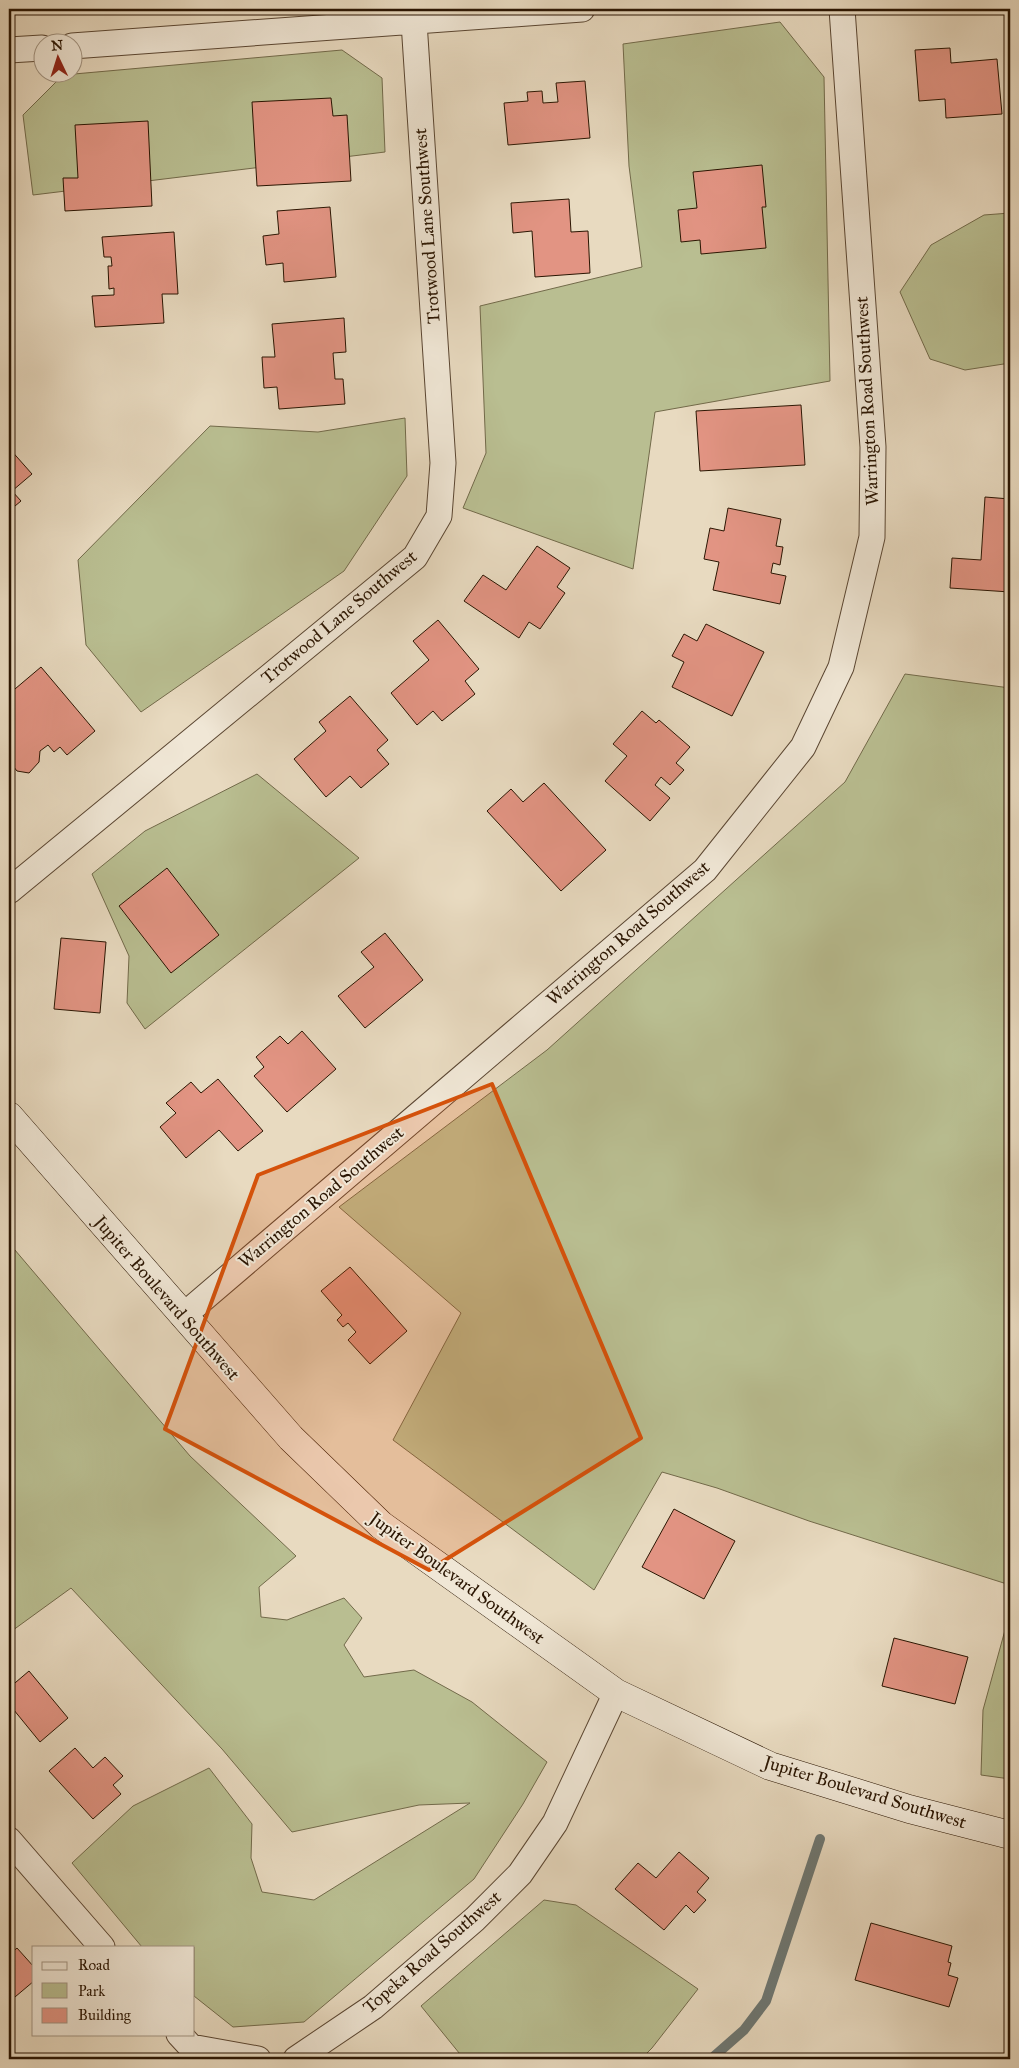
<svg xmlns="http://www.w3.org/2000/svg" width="1019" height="2068" font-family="'IM FELL Great Primer',serif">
	<rect width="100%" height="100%" fill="#e8dac0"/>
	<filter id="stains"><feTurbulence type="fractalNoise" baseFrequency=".004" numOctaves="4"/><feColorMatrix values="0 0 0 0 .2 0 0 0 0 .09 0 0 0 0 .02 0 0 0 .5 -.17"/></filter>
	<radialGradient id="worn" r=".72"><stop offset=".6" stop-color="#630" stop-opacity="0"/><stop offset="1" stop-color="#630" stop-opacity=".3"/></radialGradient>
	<!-- green -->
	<path fill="#b9be91" stroke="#726a4a" d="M780,22L824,77L830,381L655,412L633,569L463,508L486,453L480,306L642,267L629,166L623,44Z
		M342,50L382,78L385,152L33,195L23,115L63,75Z
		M1010,213V363L965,370L930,359L900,292L931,245L984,215Z
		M405,418L407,476L344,571L141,712L86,645L78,560L210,426L318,432Z
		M905,674L1010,688V1585L809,1521L717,1488L662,1472L594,1590L393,1440L461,1313L339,1207L547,1050L845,782Z
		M257,774L359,858L145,1029L127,1003L129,956L92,874L145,831Z
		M9,1243L190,1456L296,1556L259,1587L261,1617L287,1620L344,1598L362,1618L344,1645L364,1677L414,1670L472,1702L547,1762L523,1804L474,1879L304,2022L233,2027L194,1996V1947H142L72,1863L133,1806L209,1768L252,1824L251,1858L262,1892L314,1900L470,1803L419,1805L292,1832L222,1749L71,1588L9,1633Z
		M1010,1612V1779L981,1775L983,1710Z
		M544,1900L576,1905L698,1989L652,2048L641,2059H464L421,2006Z"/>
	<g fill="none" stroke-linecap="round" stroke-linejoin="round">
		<!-- stream -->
		<path stroke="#6e7772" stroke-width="10" d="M711,2059L744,2030L766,2001L820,1839"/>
	</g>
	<!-- building -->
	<path fill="#e29483" stroke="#2a1502" d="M950,48L951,63L997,59L1002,114L946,118L945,99L919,101L915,50Z
		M585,81L590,138L508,145L504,103L528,101L527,92L542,91L543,103L558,102L556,83Z
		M331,98L333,116L347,115L351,181L257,186L252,102Z
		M148,121L152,206L65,211L63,178H78L75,125Z
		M762,165L766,207H762L766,248L701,254L700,240L681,242L678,210L697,208L693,172Z
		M569,199L571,232L588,231L590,273L535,277L532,231L513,233L511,203Z
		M330,207L336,277L284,282L283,263L266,265L263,236L279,234L277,211Z
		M174,232L178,294H162L164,323L95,327L92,296L114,295V288L109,289L108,266H112L111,257H104L102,237Z
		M344,318L346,352L333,353L335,379H343L345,404L279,409L277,387L264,388L262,357H275L272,324Z
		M801,405L805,465L700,471L696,411Z
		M9,448L32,474L12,491L21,501L9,511Z
		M985,497L1010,499V592L950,588L952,558L981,560Z
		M728,508L781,519L776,546L783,547L780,565L773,563L771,573L786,576L780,604L713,590L719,562L704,559L710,528L724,531Z
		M537,546L570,568L557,587L565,593L540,629L529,622L519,638L464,601L483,575L506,590Z
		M438,620L479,669L465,681L475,694L442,721L433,711L417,725L391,693L429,660L413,641Z
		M706,624L764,652L732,716L672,687L684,662L672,656L684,634L697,641Z
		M41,667L95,731L67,755L60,747L54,752L48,745L40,751L39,762L29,773L17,771L9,761V711L12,709L9,705V694Z
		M350,696L388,740L377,750L389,764L361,788L350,776L326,797L294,759L326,731L319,722Z
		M642,711L656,723L659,720L690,747L676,763L684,770L670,785L661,777L655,785L670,798L650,821L605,781L627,756L613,744Z
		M544,783L606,850L561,891L487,811L511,789L523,802Z
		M167,868L219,935L171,973L119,906Z
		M385,933L423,980L365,1028L338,996L374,967L361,952Z
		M61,938L106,942L100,1013L54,1009Z
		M302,1031L336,1069L287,1112L254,1076L264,1067L256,1057L280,1036L288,1044Z
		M218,1079L263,1131L238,1151L219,1130L186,1158L160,1127L176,1113L166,1103L191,1082L201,1093Z
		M350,1267L407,1331L370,1364L348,1340L356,1332L348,1323L343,1327L337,1320L342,1315L321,1291Z
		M674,1509L735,1541L704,1599L642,1567Z
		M894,1638L968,1657L955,1704L882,1686Z
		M29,1671L68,1718L40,1742L9,1704V1688Z
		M75,1748L93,1768L105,1757L123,1776L113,1785L121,1794L93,1819L49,1771Z
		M679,1852L709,1878L697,1892L706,1900L694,1913L686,1905L664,1930L615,1889L638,1863L656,1878Z
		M871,1923L952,1946L948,1962L951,1963L948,1975L958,1978L949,2007L855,1980Z
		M17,1948L34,1967V1981L9,2002V1955Z"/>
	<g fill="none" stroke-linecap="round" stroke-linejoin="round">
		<!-- street casing -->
		<g stroke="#5a4632" stroke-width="27">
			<path id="street" d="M72,46L582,9
				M9,50L42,48
				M9,891L415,557L439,516L443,463L414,22
				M183,1316L705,870L803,747L841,667L872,537L873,447L842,9
				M9,1840L102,1947
				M179,2034L191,2047L258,2059
				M296,2059L373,2007L475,1919L520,1874L555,1823L616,1693"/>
		</g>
		<!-- secondary casing -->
		<g stroke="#2a1502" stroke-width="29">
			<path id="secondary" d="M9,1116L291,1438L381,1525L616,1693L770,1766L909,1809L1010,1835"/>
		</g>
		<!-- street -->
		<use href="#street" stroke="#f0e7d6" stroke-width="25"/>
		<!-- secondary -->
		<use href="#secondary" stroke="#f0e7d6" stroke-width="28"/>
	</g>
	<!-- marked area -->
	<path fill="#d5520b" fill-opacity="0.2" stroke="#d5520b" stroke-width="4" stroke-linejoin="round" d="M492,1084L641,1438L429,1570L165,1429L258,1175Z"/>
	<g text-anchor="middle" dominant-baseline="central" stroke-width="4" stroke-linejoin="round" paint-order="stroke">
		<!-- street labels -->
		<g font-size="18" fill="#2a1502" stroke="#f0e7d6">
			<text transform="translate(427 226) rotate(-94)">Trotwood Lane Southwest</text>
			<text transform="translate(867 401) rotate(-93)">Warrington Road Southwest</text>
			<text transform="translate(339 617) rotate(-40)">Trotwood Lane Southwest</text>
			<text transform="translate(628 933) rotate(-41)">Warrington Road Southwest</text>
			<text transform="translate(321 1197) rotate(-40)">Warrington Road Southwest</text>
			<text transform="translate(167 1298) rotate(49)">Jupiter Boulevard Southwest</text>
			<text transform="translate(457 1578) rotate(36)">Jupiter Boulevard Southwest</text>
			<text transform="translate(865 1792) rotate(17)">Jupiter Boulevard Southwest</text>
			<text transform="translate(432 1952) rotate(-41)">Topeka Road Southwest</text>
		</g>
	</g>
	<!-- margin -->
	<rect width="1019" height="2068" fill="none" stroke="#e8dac0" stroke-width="30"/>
	<rect x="10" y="10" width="999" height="2048" fill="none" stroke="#2a1502" stroke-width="2.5"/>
	<rect x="15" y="15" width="989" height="2038" fill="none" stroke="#2a1502"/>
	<!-- legend -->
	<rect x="32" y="1946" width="162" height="90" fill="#f0e7d6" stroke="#a19381"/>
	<rect x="42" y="1962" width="25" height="8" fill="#f0e7d6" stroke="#a19381"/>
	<text x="78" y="1970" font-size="15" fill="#2a1502">Road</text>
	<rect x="42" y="1983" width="25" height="15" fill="#b9be91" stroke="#a19381"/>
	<text x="78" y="1996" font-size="15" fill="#2a1502">Park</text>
	<rect x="42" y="2008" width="25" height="15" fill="#e29483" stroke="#a19381"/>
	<text x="78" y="2020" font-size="15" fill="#2a1502">Building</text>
	<!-- north arrow -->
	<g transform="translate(58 58) rotate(356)"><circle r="24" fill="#f0e7d6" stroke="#a19381"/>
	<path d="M0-4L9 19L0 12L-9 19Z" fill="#8f2418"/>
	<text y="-8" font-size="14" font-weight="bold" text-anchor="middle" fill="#2a1502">N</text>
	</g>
	<rect width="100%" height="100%" filter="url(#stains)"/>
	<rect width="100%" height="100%" fill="url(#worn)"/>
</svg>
